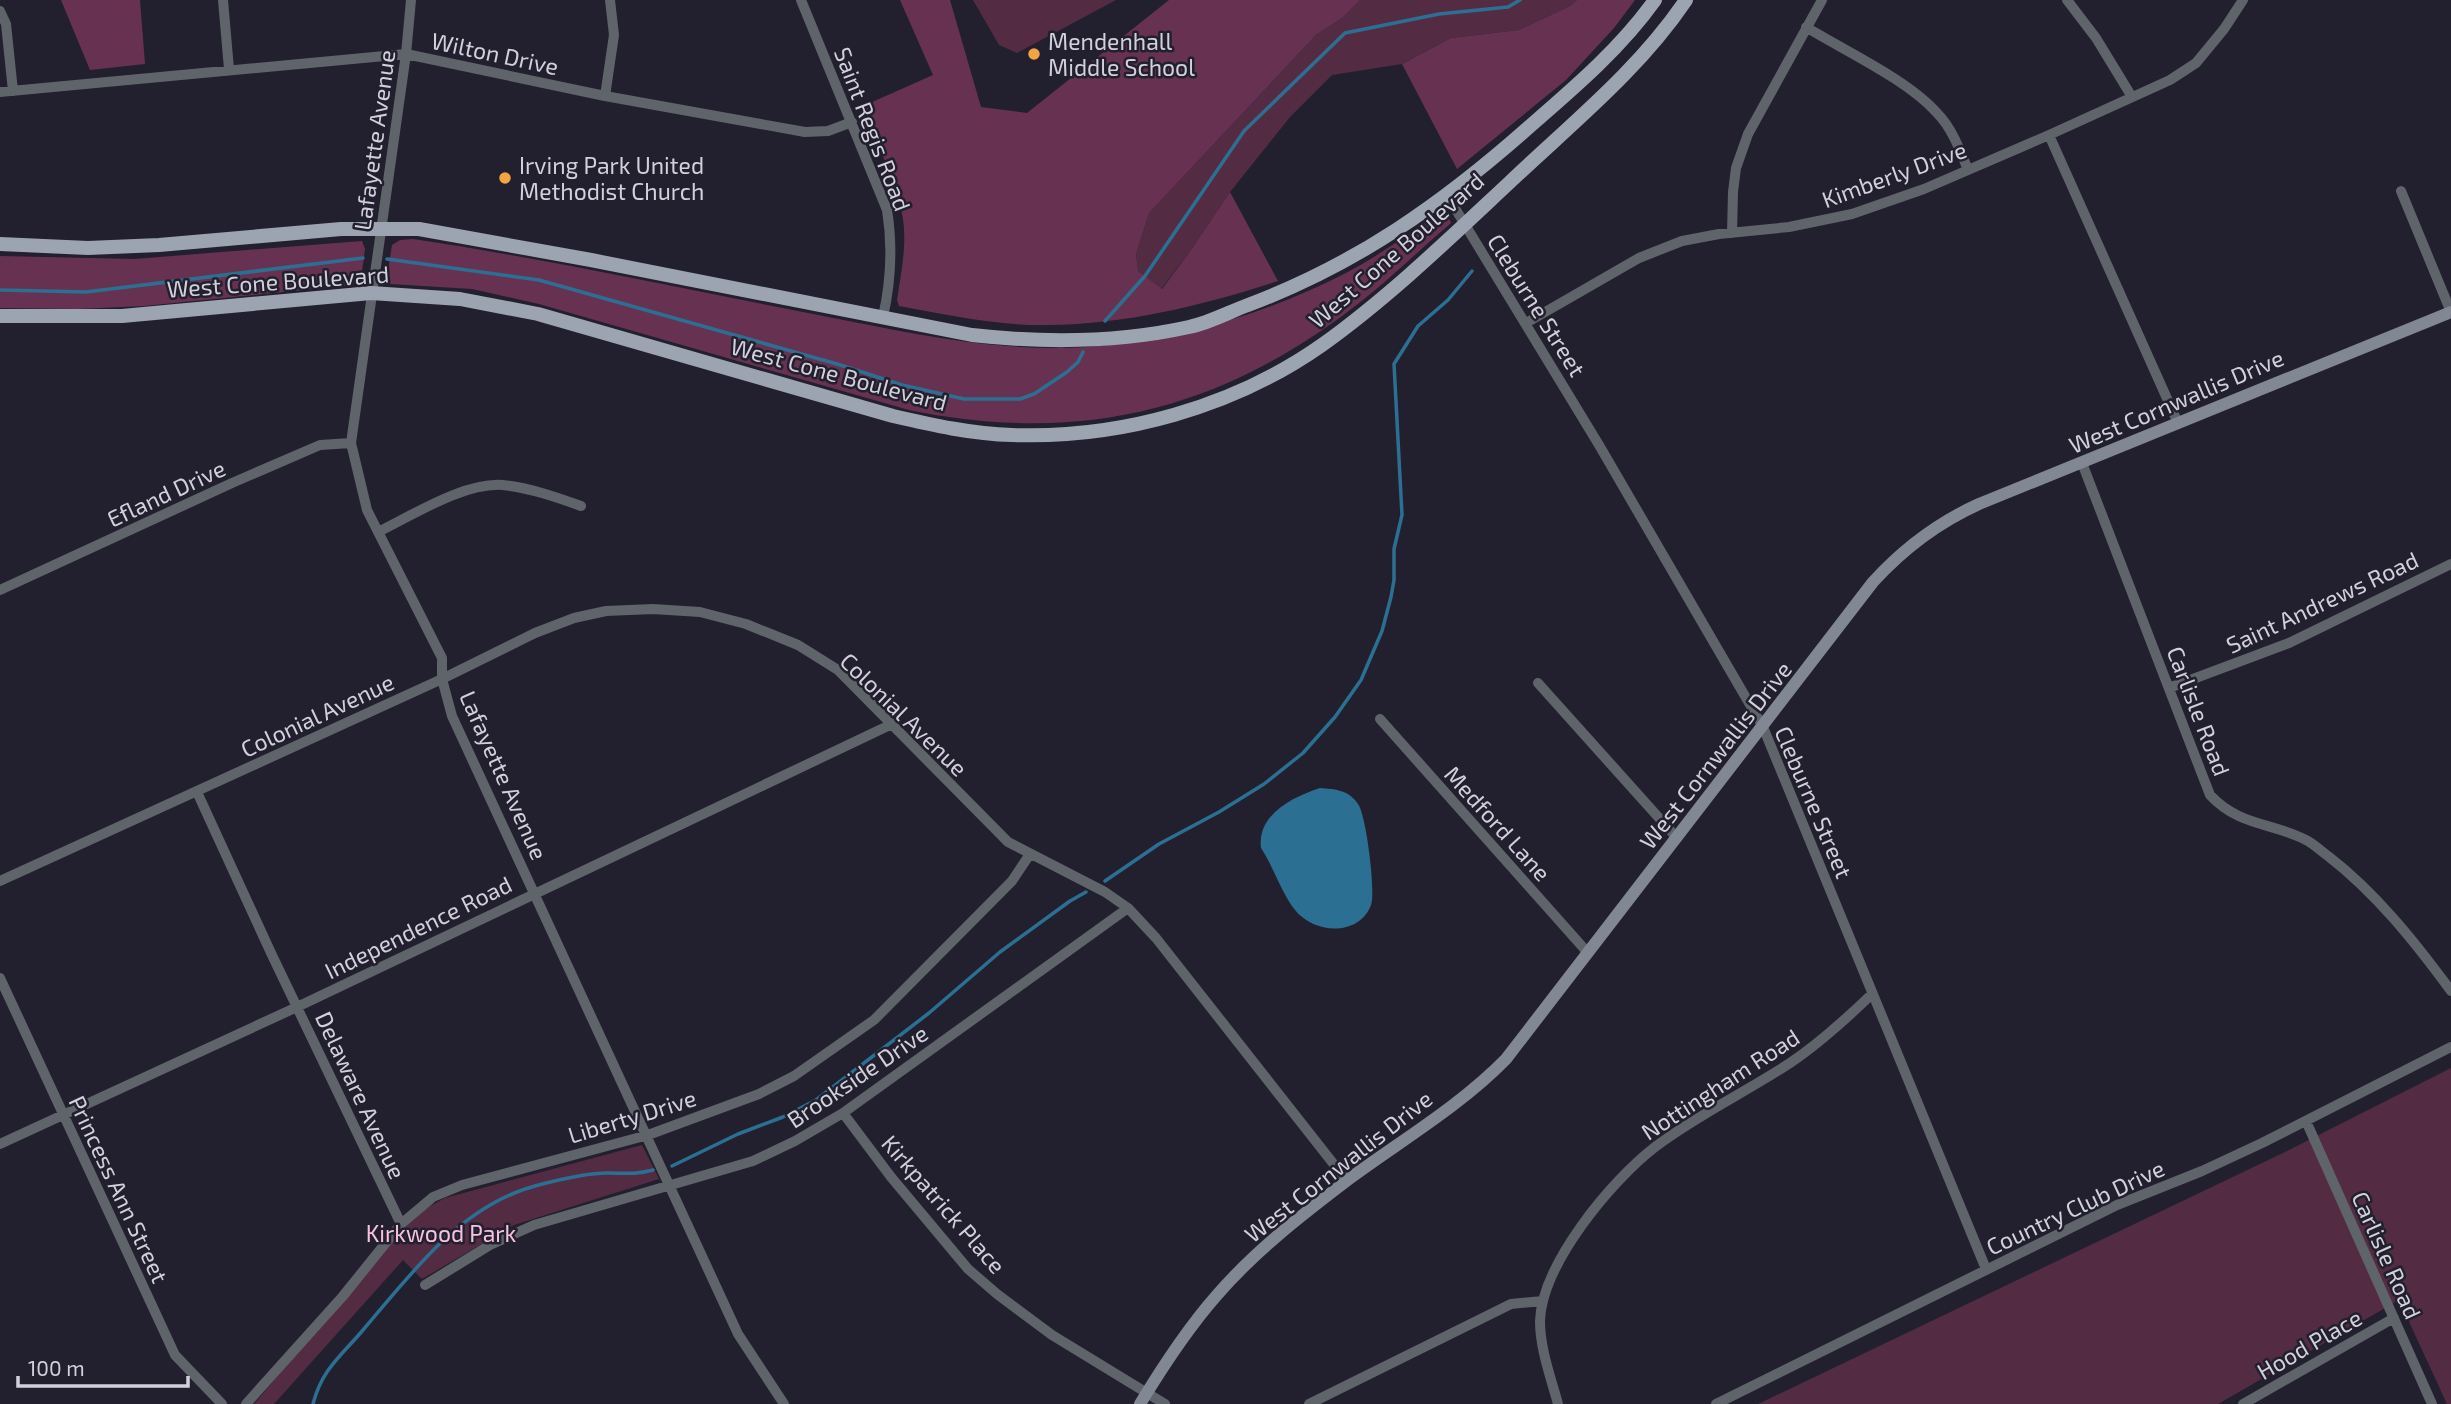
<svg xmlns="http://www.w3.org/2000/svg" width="2451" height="1404" font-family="'Exo 2',sans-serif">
	<rect width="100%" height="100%" fill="#22202e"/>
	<!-- green -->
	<path fill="#532c43" d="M973,0H1116L1017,53L999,45Z
		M1360,0H1577L1570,6L1519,30L1451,38L1402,64L1332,75L1290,117L1230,192L1191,250L1161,289L1138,271L1136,254L1149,213L1316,35L1342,18Z
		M2451,1068V1404H2447L2399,1300L2218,1404H1758L2285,1152Z
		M642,1145L659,1179L514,1225L422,1279L403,1260L274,1404H254L409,1221L423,1210L445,1198Z"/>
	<!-- forest -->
	<path fill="#673252" d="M61,0H140L145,64L90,70Z
		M900,0H950L981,107L1027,113L1169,0H1360L1342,18L1316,35L1149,213L1136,254L1138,271L1162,289L1191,250L1230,192L1278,281C1203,305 1128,324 1048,325C998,326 948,315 899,306L897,300C901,273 907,246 903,219C897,180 876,143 861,107L933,75Z
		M1577,0H1635L1614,28L1566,80L1457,169L1402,64L1451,38L1519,30L1570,6Z
		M1438,214L1448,216L1451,223C1417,252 1385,284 1350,310C1214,413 1076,444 909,410L539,304L472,289L390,284L387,277L392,245L400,240L413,239C547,259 680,288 813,314C907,332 1002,355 1099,346C1184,338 1267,313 1344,274C1377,257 1407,235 1438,214Z
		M362,241L365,249L361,279L352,285L144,306L78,309L0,308V256L134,259Z"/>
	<!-- water -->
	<path fill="#2b7093" d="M1320,788C1335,789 1349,790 1358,804C1366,814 1376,892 1371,905C1359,937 1314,934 1295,910C1281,892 1274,868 1261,848C1257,814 1293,797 1320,788Z"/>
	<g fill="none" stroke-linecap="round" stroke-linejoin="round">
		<!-- stream -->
		<path stroke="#2b7093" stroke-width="3.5" d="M387,259L539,280L837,364L902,385L964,399H1020L1034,394L1067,372L1078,362L1083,352
			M0,290L86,292L363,258
			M1105,321L1145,276L1244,131L1345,33L1439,14L1508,7L1520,0
			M1105,881L1159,844L1219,812L1264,784L1303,753L1335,717L1361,680L1382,631L1391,597L1394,580V549L1402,515L1394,364L1418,326L1448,300L1472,271
			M672,1166L738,1134L783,1117L816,1100L929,1013L1000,952L1070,901L1086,892
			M313,1404C322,1369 341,1356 363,1330C407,1279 452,1217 517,1192C537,1184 585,1173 606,1173C625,1173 634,1175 653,1170"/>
		<!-- street -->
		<path stroke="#5f636a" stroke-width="10" d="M223,0L229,69
			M411,0L406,54L351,443L367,510L442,658V679L452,716L738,1334L784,1404
			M801,0L887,210C893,247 891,281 883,317
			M2067,0L2096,38L2132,97
			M0,11L6,24L13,91
			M1806,27C1845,51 1908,80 1937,113C1952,128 1960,150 1968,170
			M0,92L406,54L605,96L805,132L828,131L852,122
			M605,96L614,35L610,0
			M2049,135L2178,423
			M2401,191L2451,312
			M1447,195L1599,445L1763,727L1986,1269
			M1732,233L1733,192L1736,168L1748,134L1822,0
			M1526,323L1639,258L1682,241L1719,234L1789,227L1852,214L1924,189L2049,135L2170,80L2196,63L2224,29L2243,0
			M2082,463L2210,795C2240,827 2272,822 2306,840C2314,844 2321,851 2328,856C2376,893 2415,942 2451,991
			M378,532C413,515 464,482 503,485C530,488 556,497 581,506
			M0,590L232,483L320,445L351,443
			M1538,683L1677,838
			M2169,688L2289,643L2451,564
			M1380,719L1588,953
			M197,792L271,953L401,1224
			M0,881L442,679L535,633L574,618L606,611L653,609L700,612L746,624L798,645L838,670L1008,842L1105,892L1128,908L1156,938L1347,1181
			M0,978L175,1355L222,1404
			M843,1113L891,1177L968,1269L997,1294L1052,1335L1165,1404
			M2306,1121L2432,1404
			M0,1144L297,1007L890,725
			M425,1285L490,1245L534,1225L753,1161L795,1141L843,1113L1128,908
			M246,1404L343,1296L401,1224L433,1197L462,1185L648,1135L759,1094L794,1076L874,1020L1012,881L1030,854
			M1309,1404L1511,1304L1543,1301
			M1558,1404C1551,1378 1540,1349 1540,1321C1542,1264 1611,1181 1655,1147C1697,1115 1746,1092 1790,1063C1820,1043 1846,1019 1872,994
			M1716,1404L2117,1205L2202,1171L2262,1143L2451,1047
			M2243,1404L2394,1318"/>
		<!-- secondary -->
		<path stroke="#818893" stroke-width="12" d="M1140,1404C1163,1366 1187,1329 1217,1295C1255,1251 1303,1214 1349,1179C1402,1140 1460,1106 1506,1059L1873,582C1904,548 1937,523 1979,504L2451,312"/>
		<!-- primary -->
		<path stroke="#9ca4b2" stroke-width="14" d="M0,244L88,248L159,245L341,229H419L591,260L972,335C1044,343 1117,343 1189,327C1209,323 1229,312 1248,305C1357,264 1442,204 1529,127C1574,88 1620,49 1655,0
			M0,316H122L371,293L460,299L538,314L893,416C932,425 972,434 1012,435C1120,439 1234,407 1322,345C1389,297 1450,238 1510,182C1571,124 1638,71 1686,0"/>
	</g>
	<!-- markers -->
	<g fill="#f4a444" stroke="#22202e" stroke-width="2.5">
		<circle cx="1034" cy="54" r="7"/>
		<circle cx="505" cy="178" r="7"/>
	</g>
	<g text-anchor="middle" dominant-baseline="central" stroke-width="5" stroke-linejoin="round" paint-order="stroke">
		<!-- poi labels -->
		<g font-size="23" fill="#d2d1db" stroke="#22202e" text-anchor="start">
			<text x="1048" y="41">Mendenhall<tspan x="1048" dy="26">Middle School</tspan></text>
			<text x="519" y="165">Irving Park United<tspan x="519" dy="26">Methodist Church</tspan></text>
		</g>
		<!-- street labels -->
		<g font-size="23" fill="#d2d1db" stroke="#22202e">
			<text transform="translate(495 53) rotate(12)">Wilton Drive</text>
			<text transform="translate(873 129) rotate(69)">Saint Regis Road</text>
			<text transform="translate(374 140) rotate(-82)">Lafayette Avenue</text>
			<text transform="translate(1894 174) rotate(-20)">Kimberly Drive</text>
			<text transform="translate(1396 250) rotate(-41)">West Cone Boulevard</text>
			<text transform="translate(278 281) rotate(-4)">West Cone Boulevard</text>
			<text transform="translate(1537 305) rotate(58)">Cleburne Street</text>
			<text transform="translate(839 374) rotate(15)">West Cone Boulevard</text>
			<text transform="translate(2176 401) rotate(-23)">West Cornwallis Drive</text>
			<text transform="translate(166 493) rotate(-25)">Efland Drive</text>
			<text transform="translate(2322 602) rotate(-25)">Saint Andrews Road</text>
			<text transform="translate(2199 711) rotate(69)">Carlisle Road</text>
			<text transform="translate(904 714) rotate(44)">Colonial Avenue</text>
			<text transform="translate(317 715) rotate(-25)">Colonial Avenue</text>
			<text transform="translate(1715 755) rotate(-52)">West Cornwallis Drive</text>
			<text transform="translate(504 775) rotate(66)">Lafayette Avenue</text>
			<text transform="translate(1814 802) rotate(67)">Cleburne Street</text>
			<text transform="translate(1498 823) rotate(48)">Medford Lane</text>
			<text transform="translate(418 927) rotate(-26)">Independence Road</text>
			<text transform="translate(857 1076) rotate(-34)">Brookside Drive</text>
			<text transform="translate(1720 1084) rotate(-33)">Nottingham Road</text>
			<text transform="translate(361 1095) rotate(65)">Delaware Avenue</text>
			<text transform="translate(632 1116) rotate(-17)">Liberty Drive</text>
			<text transform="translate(1338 1166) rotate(-38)">West Cornwallis Drive</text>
			<text transform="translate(119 1189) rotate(65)">Princess Ann Street</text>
			<text transform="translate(944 1204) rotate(49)">Kirkpatrick Place</text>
			<text transform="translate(2075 1207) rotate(-25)">Country Club Drive</text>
			<text transform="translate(2387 1255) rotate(66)">Carlisle Road</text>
			<text transform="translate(2309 1344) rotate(-30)">Hood Place</text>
		</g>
		<!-- park labels -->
		<g font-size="23" fill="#f7c2df" stroke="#22202e">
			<text x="441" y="1233">Kirkwood Park</text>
		</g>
	</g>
	<!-- scale -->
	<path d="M18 1376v10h170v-10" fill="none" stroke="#d2d1db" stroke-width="3.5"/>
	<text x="28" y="1376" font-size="21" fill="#d2d1db" stroke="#22202e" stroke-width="5" paint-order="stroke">100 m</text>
</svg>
